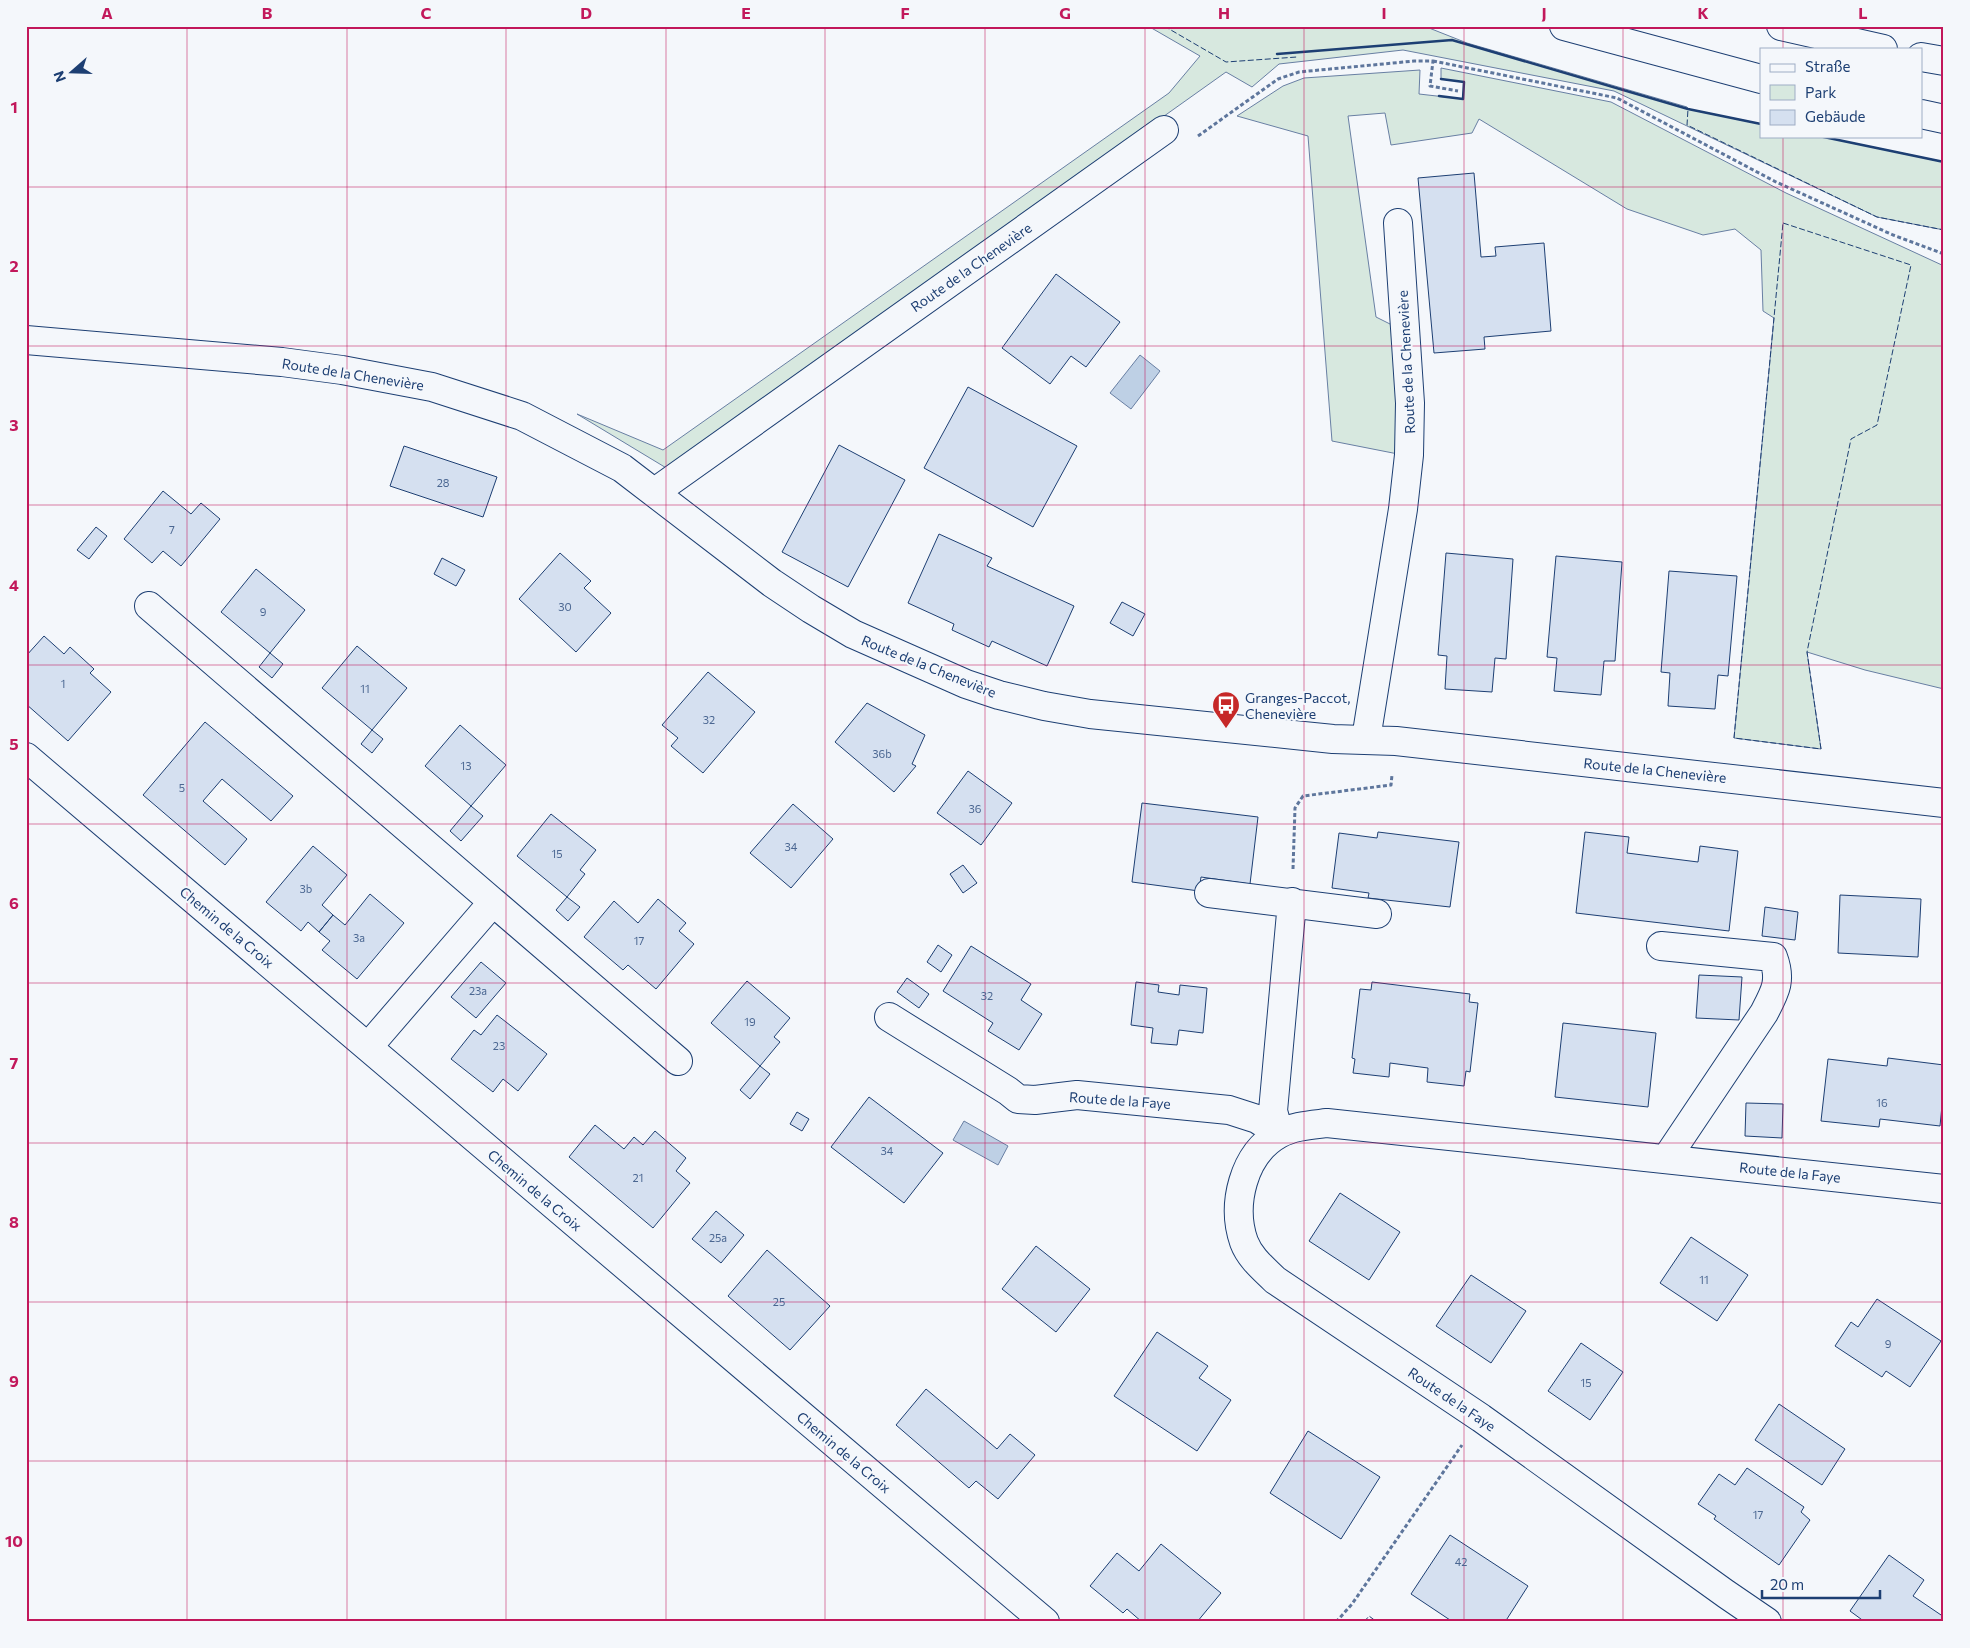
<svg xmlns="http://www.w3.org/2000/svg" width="1970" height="1648" font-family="Commissioner,sans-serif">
	<rect width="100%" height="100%" fill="#f4f7fb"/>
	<!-- green -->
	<path fill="#d7e8df" stroke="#687fa3" d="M1148,26H1424L1467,43L1687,107L1688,109L1761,124V136H1819L1944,162V230L1877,217L1614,91L1403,50L1279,64L1252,87L1226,72L668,469L577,414L663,450L1169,93L1200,56Z
		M1441,68L1611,102L1786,193L1944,266V689L1865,670L1807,652L1821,749L1734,738L1774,318L1763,311L1761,250L1735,229L1703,235L1627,209L1479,119L1472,133L1391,145L1385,113L1348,116L1376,317L1394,326L1398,454L1332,441L1308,136L1237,116L1283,86L1304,78L1420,70L1419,94L1463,99L1464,82L1441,79Z"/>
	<!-- water -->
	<path fill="#bed0e5" stroke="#687fa3" d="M1140,355L1160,371L1131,409L1110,393Z
		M964,1121L1008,1146L998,1165L953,1140Z"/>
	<!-- building -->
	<path fill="#d5e0f0" stroke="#1d3f73" d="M1474,173L1481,257L1496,256L1495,247L1544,243L1551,331L1484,337L1485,349L1434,353L1418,178Z
		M1056,274L1120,322L1086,367L1071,356L1050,384L1002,348Z
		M968,387L1077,446L1033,527L924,468Z
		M839,445L905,480L848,587L782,552Z
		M404,446L497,477L483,517L390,486Z
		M163,491L191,514L201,503L220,519L181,566L163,551L152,563L124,539Z
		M96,527L107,536L89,559L77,550Z
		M939,534L992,558L987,566L1074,606L1047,666L992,641L989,647L952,630L954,624L908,603Z
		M560,553L591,581L584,588L611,613L576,652L519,599Z
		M1446,553L1513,559L1506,659L1495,658L1492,692L1445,689L1447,656L1438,655Z
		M1556,556L1622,562L1615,661H1604L1601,695L1554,691L1557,658L1547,657Z
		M442,558L465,570L456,586L434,574Z
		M256,569L305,610L270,653L221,612Z
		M1669,571L1737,576L1728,676L1718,675L1715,709L1668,706L1670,673L1661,672Z
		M1122,602L1145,614L1133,636L1110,623Z
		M44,636L64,654L70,647L94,669L90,673L111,692L68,741L26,704V656Z
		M357,646L407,688L372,730L322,688Z
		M270,653L283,664L272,678L259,667Z
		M708,672L755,712L703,773L671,746L678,738L662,725Z
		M867,703L925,735L912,764L916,766L894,792L835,742Z
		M205,722L293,796L271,821L222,779L203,801L247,839L225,865L143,795Z
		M460,725L506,765L471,806L425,766Z
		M372,730L383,739L372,753L361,744Z
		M968,771L1012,803L981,845L937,813Z
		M1142,803L1258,817L1250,884L1201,877L1199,891L1132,882Z
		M793,804L833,839L791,888L750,853Z
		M471,806L483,816L461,841L450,831Z
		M551,814L596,850L580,870L585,874L567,897L517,856Z
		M1378,832L1459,842L1450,907L1368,898L1369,893L1332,888L1339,833L1377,838Z
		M1585,832L1629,837L1627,853L1698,862L1700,846L1738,851L1729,931L1576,913Z
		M313,846L347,875L322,905L333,915L319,932L308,922L301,931L266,902Z
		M963,865L977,883L963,893L950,874Z
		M370,894L404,923L357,979L322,950L330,941L319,932L333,915L345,925Z
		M1840,895L1921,899L1918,957L1838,953Z
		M567,897L580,907L568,921L556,910Z
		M658,899L686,923L679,931L694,944L656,989L628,965L623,970L584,937L614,901L638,923Z
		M1765,907L1798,912L1795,940L1762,936Z
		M938,945L952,955L941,972L927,962Z
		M971,946L1031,984L1021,1000L1042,1014L1019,1050L988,1031L993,1023L943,991Z
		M481,962L506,983L476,1018L451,997Z
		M1699,975L1742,977L1739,1020L1696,1018Z
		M907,978L929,994L919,1008L897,992Z
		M747,981L790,1018L774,1037L780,1042L760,1066L711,1023Z
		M1136,982L1159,985L1158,992L1179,995L1180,985L1207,988L1203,1033L1179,1030L1177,1045L1151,1043L1153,1028L1131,1025Z
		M1372,982L1470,994L1469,1002L1478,1003L1470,1072L1466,1071L1464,1086L1427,1082L1428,1068L1390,1063L1389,1077L1353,1073L1355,1059L1352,1058L1360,989L1371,990Z
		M497,1015L547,1054L518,1091L503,1079L493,1092L451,1059L474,1030L481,1035Z
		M1563,1023L1656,1033L1648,1107L1555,1097Z
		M1888,1058L1944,1065V1085L1940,1126L1880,1119L1879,1127L1821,1121L1828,1059L1887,1066Z
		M760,1066L770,1074L750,1099L740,1090Z
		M869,1097L943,1153L904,1203L831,1147Z
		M1746,1103L1783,1104L1782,1138L1745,1136Z
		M797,1112L809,1119L802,1131L790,1124Z
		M595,1125L624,1149L634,1137L643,1145L655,1131L686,1158L676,1171L690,1183L653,1228L569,1157Z
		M1340,1193L1400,1232L1369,1280L1309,1241Z
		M716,1211L744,1235L721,1263L692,1239Z
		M1691,1237L1748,1275L1717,1321L1660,1283Z
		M1036,1246L1090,1289L1056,1332L1002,1289Z
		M767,1250L830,1306L790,1350L728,1296Z
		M1471,1275L1526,1311L1491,1363L1436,1326Z
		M1877,1299L1941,1341L1910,1387L1886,1371L1882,1377L1835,1346L1851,1322L1858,1327Z
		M1157,1332L1208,1366L1199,1378L1231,1400L1197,1451L1114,1396Z
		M1581,1343L1623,1372L1590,1420L1548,1391Z
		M926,1389L997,1449L1010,1434L1035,1455L998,1499L976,1481L969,1488L896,1425Z
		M1779,1404L1845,1449L1822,1485L1755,1440Z
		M1308,1431L1380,1477L1341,1539L1270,1493Z
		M1747,1468L1804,1507L1801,1512L1810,1520L1779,1565L1714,1519L1716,1516L1698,1504L1719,1474L1735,1485Z
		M1450,1535L1528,1586L1505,1622H1453L1411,1594Z
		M1161,1544L1221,1593L1197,1622H1142L1127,1609L1123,1613L1090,1586L1117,1553L1139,1571Z
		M1889,1555L1924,1580L1913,1596L1944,1617V1622H1865L1850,1611Z"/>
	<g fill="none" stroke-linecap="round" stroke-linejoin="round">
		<!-- minor casing -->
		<g stroke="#1d3f73" stroke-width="30">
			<path id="minor" d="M26,340L282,362L342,370L432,387L522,416L622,468L772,583L811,609L853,634L966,684L999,695L1044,706L1090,714L1333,739L1396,741L1944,803
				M655,492L1164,130
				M149,606L493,902
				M1366,739L1403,509L1409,455L1410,403L1398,223
				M26,757L1045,1622
				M1209,893L1377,914
				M1661,946L1773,957C1782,981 1775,992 1764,1013L1666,1159
				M889,1017L1008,1091L1018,1099L1035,1100L1077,1095L1229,1110L1257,1119L1279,1133
				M368,1047L493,902L678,1061
				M1279,1133L1273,1111L1292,902
				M1767,1622L1726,1594L1481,1418L1275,1280C1264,1269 1250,1258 1244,1242C1231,1205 1243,1154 1279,1134C1293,1126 1311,1125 1327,1123L1944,1189"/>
		</g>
		<!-- highway casing -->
		<g stroke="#1d3f73" stroke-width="30">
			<path id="highway" d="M1564,26L1761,79
				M1781,26L1883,49
				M1921,57L1944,61
				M1921,114L1944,119"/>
		</g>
		<!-- path -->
		<path stroke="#5e769c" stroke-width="3" stroke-dasharray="4 2.5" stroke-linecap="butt" d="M1433,61L1617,98L1776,182L1893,235L1944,254
			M1198,136L1278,79L1299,72L1414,61H1433L1430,86L1458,91
			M1293,869L1295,808L1303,796L1391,785L1392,775
			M1336,1622L1352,1604L1462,1445"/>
		<!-- minor -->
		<use href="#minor" stroke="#f4f7fb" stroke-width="28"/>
		<!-- highway -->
		<use href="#highway" stroke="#f4f7fb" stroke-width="28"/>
		<!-- fence -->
		<path stroke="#1d3f73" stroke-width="1" stroke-dasharray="6 2.5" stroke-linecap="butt" d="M1164,26L1226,62L1297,57
			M1761,124L1688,109L1687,125L1877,217L1944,230
			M1819,136L1944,162
			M1783,223L1911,265L1877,425L1851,439L1807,652L1821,749L1734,738Z
			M1364,1622L1369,1616L1377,1622"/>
		<!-- wall -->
		<path stroke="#1d3f73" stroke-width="2.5" d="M1277,54L1452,40L1688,109L1761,124
			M1439,96L1463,99L1464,82L1441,79
			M1819,136L1944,162"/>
	</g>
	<!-- grid -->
	<path fill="none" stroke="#c2185b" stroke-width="1" stroke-opacity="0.55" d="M187,26V1622M347,26V1622M506,26V1622M666,26V1622M825,26V1622M985,26V1622M1145,26V1622M1304,26V1622M1464,26V1622M1623,26V1622M1783,26V49M1783,136V1622M26,187H1944M26,346H1944M26,505H1944M26,665H1944M26,824H1944M26,983H1944M26,1143H1944M26,1302H1944M26,1461H1944"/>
	<!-- icons -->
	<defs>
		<g id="bus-pin" transform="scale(1.4375)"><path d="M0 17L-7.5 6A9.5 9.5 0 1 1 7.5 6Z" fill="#c62828" stroke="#f4f7fb"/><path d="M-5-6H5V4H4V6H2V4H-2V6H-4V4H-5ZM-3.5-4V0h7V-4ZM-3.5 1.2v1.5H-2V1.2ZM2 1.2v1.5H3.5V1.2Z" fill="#fff"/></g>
	</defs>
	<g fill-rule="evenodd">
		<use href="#bus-pin" x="1226" y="705"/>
	</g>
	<g text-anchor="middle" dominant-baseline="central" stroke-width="4" stroke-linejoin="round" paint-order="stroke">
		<!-- number labels -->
		<g font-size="11" fill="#4b6792">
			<text x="443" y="482">28</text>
			<text x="172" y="529">7</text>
			<text x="565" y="606">30</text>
			<text x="263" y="611">9</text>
			<text x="63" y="683">1</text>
			<text x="365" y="688">11</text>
			<text x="709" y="719">32</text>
			<text x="882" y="753">36b</text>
			<text x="466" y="765">13</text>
			<text x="182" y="787">5</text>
			<text x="975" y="808">36</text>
			<text x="791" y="846">34</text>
			<text x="557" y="853">15</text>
			<text x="306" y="888">3b</text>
			<text x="359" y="937">3a</text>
			<text x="639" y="940">17</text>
			<text x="478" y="990">23a</text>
			<text x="987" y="995">32</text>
			<text x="750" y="1021">19</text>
			<text x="499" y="1045">23</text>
			<text x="1882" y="1102">16</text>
			<text x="887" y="1150">34</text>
			<text x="638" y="1177">21</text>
			<text x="718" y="1237">25a</text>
			<text x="1704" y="1279">11</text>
			<text x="779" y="1301">25</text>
			<text x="1888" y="1343">9</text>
			<text x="1586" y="1382">15</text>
			<text x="1758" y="1514">17</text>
			<text x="1461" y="1561">42</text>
		</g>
		<!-- street labels -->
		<g font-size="14" fill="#1d3f73" stroke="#f4f7fb">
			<text transform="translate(971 267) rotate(-35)">Route de la Chenevière</text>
			<text transform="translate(1406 362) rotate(-93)">Route de la Chenevière</text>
			<text transform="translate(353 374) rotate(9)">Route de la Chenevière</text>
			<text transform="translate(929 666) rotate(22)">Route de la Chenevière</text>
			<text transform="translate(1655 770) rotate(6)">Route de la Chenevière</text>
			<text transform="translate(227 927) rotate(40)">Chemin de la Croix</text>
			<text transform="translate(1120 1100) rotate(4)">Route de la Faye</text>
			<text transform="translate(1790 1172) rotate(6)">Route de la Faye</text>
			<text transform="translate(535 1190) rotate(40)">Chemin de la Croix</text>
			<text transform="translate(1452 1399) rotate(34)">Route de la Faye</text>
			<text transform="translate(844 1452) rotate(40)">Chemin de la Croix</text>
		</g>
		<!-- poi labels -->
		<g font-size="14" fill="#1d3f73" stroke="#f4f7fb" text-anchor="start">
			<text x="1245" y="697">Granges-Paccot,<tspan x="1245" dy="16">Chenevière</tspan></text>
		</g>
	</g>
	<!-- border -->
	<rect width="1970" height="1648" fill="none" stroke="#f4f7fb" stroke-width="55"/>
	<!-- legend -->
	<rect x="1760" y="48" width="162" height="90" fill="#f4f7fb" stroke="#9eadc5"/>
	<rect x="1770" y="64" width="25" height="8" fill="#f4f7fb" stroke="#9eadc5"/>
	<text x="1805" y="72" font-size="15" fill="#1d3f73">Straße</text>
	<rect x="1770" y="85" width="25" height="15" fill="#d7e8df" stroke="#9eadc5"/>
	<text x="1805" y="98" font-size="15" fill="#1d3f73">Park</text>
	<rect x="1770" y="110" width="25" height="15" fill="#d5e0f0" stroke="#9eadc5"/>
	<text x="1805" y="122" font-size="15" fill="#1d3f73">Gebäude</text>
	<!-- north arrow -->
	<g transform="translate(72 72) rotate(250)" stroke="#f4f7fb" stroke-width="4" paint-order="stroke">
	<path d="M0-4L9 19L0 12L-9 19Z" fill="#1d3f73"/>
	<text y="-8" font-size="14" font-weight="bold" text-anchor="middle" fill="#1d3f73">N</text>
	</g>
	<!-- scale -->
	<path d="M1762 1590v8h118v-8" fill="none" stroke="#1d3f73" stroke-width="2.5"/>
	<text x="1770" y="1590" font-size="15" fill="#1d3f73" stroke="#f4f7fb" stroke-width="4" paint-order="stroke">20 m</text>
	<rect x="28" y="28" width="1914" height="1592" fill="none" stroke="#c2185b" stroke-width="2"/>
	<g font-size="16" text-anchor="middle" font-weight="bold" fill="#c2185b">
		<text x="107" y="19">A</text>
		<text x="267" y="19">B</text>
		<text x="426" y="19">C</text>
		<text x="586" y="19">D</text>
		<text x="746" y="19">E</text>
		<text x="905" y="19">F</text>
		<text x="1065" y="19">G</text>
		<text x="1224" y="19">H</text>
		<text x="1384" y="19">I</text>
		<text x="1544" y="19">J</text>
		<text x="1703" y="19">K</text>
		<text x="1863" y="19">L</text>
		<text x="14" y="113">1</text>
		<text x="14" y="272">2</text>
		<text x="14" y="431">3</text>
		<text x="14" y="591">4</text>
		<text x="14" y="750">5</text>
		<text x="14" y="909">6</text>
		<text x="14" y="1069">7</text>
		<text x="14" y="1228">8</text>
		<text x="14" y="1387">9</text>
		<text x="14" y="1547">10</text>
	</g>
</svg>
